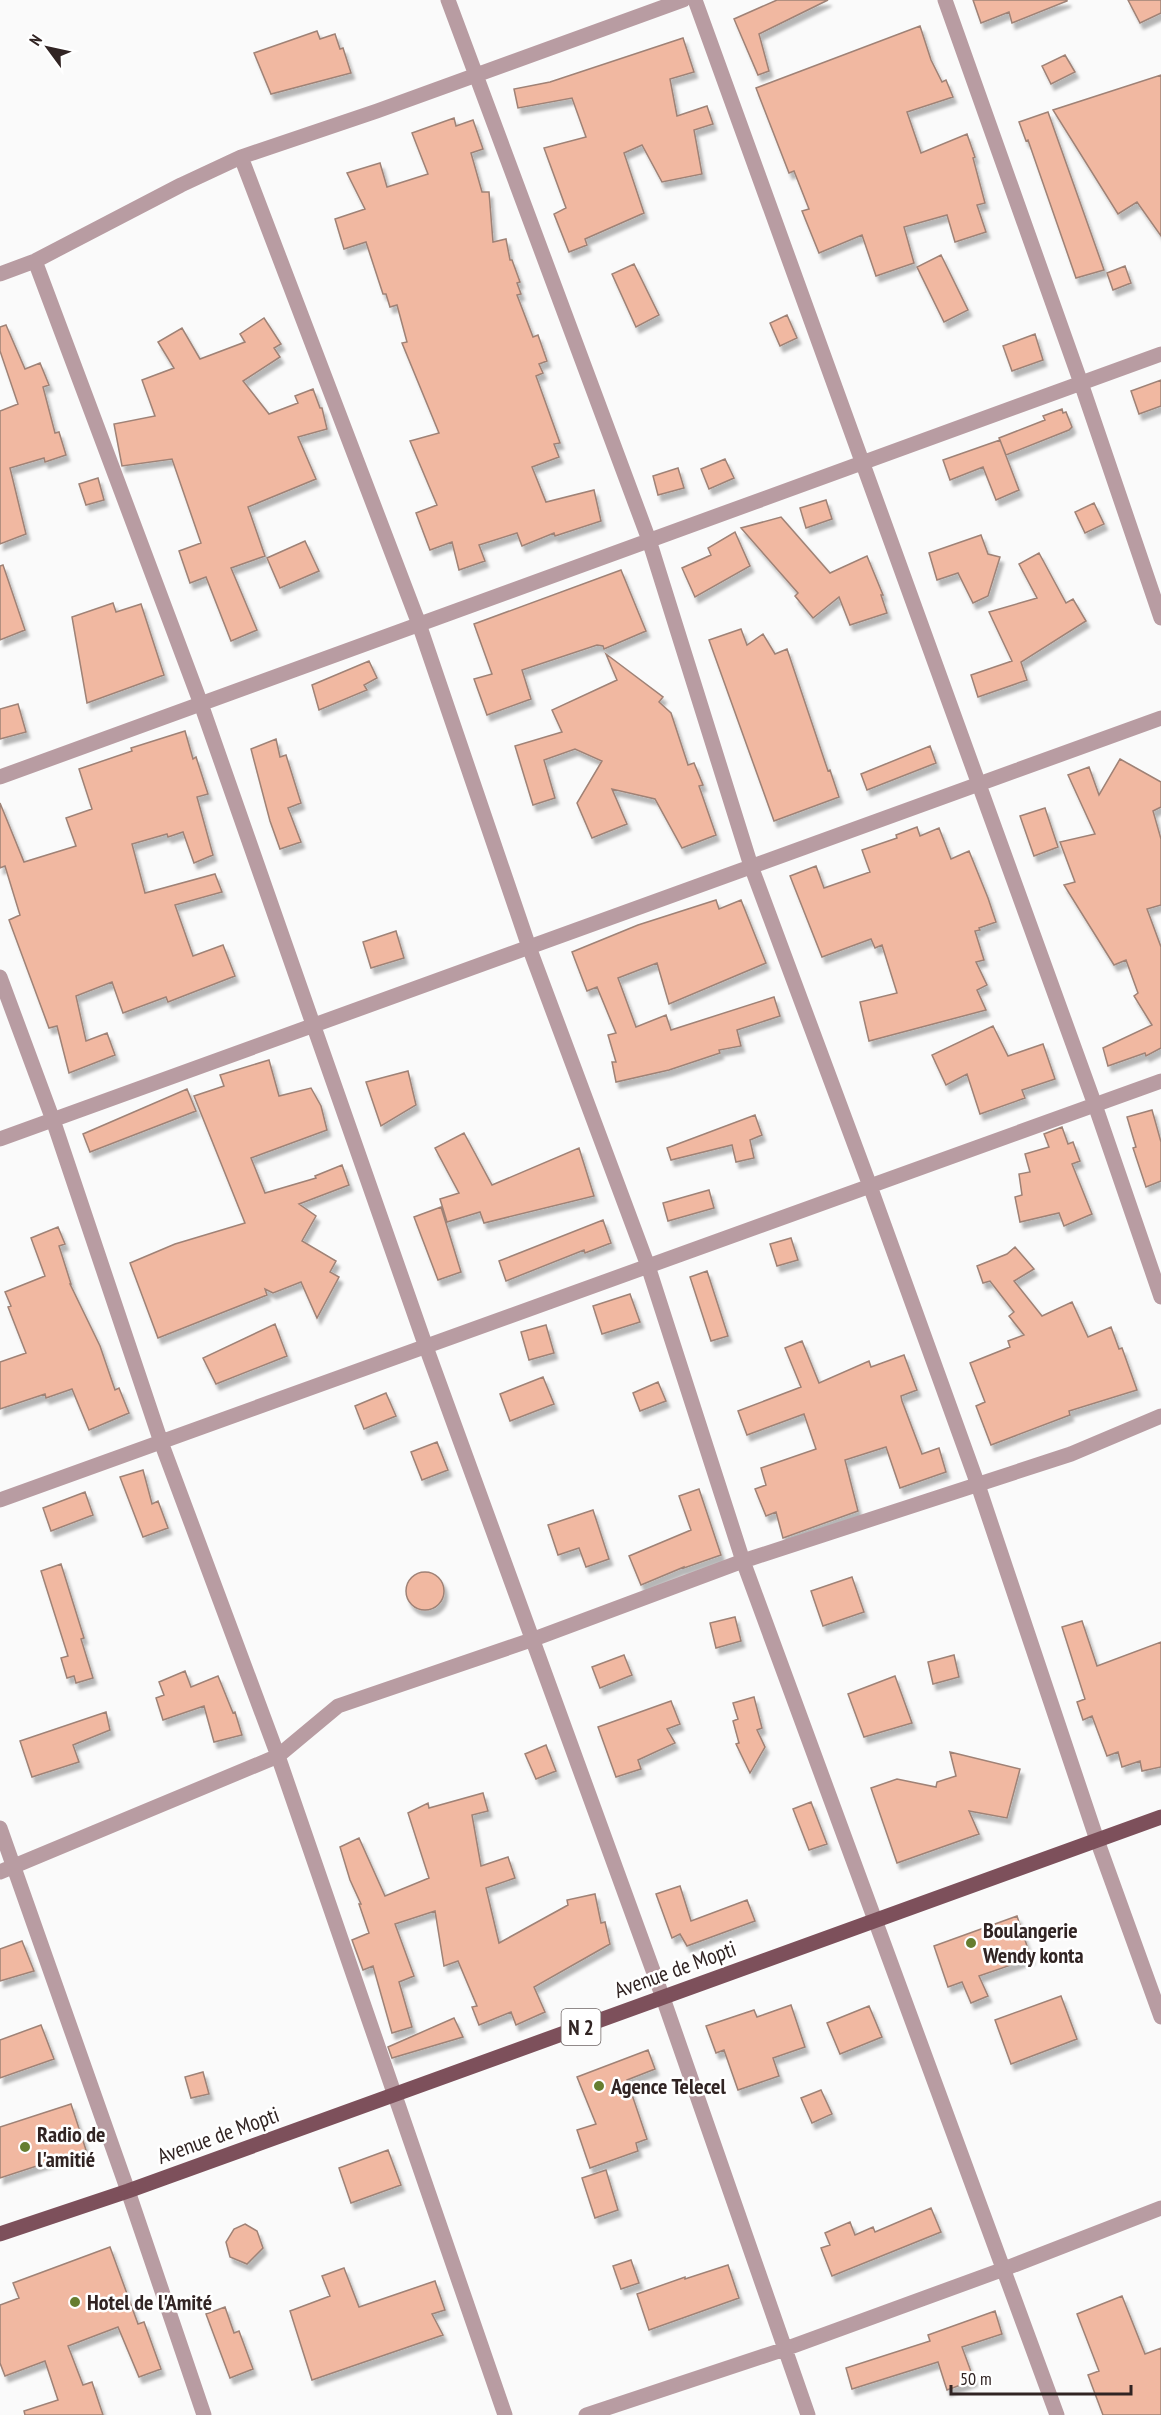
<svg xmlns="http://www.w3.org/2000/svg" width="1161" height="2415" font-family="'PT Sans Narrow',sans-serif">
	<defs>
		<filter id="shadow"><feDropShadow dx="3.5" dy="6" stdDeviation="1.5" flood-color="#0004"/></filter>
	</defs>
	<rect width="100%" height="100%" fill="#fafafa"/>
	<!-- building -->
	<path fill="#f1b8a1" stroke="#9f8276" stroke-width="1.5" filter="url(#shadow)" d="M777,0H828L759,34L769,71L758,75L734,19Z
		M973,0H1067V1L1012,23L1009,12L981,23Z
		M1128,0H1161V13L1140,23Z
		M920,26L931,60L942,82L946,80L953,97L907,112L921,153L967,134L975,157L973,158L985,203L977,205L986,232L955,242L947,215L904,227L914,263L876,276L862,235L819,253L802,211L809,209L794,171L789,173L756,88Z
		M317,31L320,39L335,34L340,49L343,48L351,73L271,94L254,53Z
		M683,38L694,72L670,79L677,116L707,106L713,124L694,130L702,174L662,182L642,145L624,153L644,213L585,239L587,245L569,252L554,214L566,208L544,148L586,137L572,98L518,108L514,89L550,82Z
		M1065,55L1075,72L1051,84L1042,66Z
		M1161,75V236L1137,202L1118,214L1053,110Z
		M1048,112L1104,270L1076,278L1028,140L1026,141L1019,122Z
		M454,118L456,126L473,120L483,149L471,153L482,192H489L493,242L506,239L510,260H512L520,282L517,283L521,294L517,295L533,337L538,335L547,361L539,364L543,373L536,376L560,443L554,444L559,457L532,467L546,502L594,490L601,521L555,536L554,533L522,546L517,533L479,545L485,561L459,570L452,542L430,550L416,513L437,505L410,441L439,433L402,343L407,342L397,305L390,307L386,294H383L366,242L344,249L335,219L365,209L347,173L380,163L387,187L428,174L412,133Z
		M941,255L968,310L944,322L917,267Z
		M634,264L659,315L636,327L612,274Z
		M1125,266L1131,283L1113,290L1107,273Z
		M787,315L797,338L780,346L770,323Z
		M264,318L281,344L274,348L280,357L243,381L269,414L298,403L295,396L313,389L320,408H322L327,429L298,437L316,479L248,507L265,556L231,568L257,630L231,641L206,577L190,583L179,551L201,543L172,459L122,466L114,424L155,416L142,380L174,368L158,342L182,328L200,359L245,342L240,334Z
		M6,325L25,369L40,363L49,385L43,387L55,433L59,432L66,455L45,462L44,458L10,468L26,534L0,544V411L18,404L0,351V327Z
		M1035,334L1043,360L1012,371L1003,346Z
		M1161,380V406L1139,414L1131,391Z
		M1062,409L1063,413L1066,412L1072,427L1069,430L1006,455L999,438L1045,420L1043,416Z
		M1000,440L1019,490L996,500L983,467L950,480L943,460Z
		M725,459L734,478L709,489L701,469Z
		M678,468L684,488L658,495L653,476Z
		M98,478L104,500L86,505L79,484Z
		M826,500L832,519L806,528L800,508Z
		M1094,503L1104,524L1085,533L1075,512Z
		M781,517L830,573L867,556L883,595H881L887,613L850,625L839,597L813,618L795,596L798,593L741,528Z
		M735,532L750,566L695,597L682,568L711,555L708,548Z
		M981,535L988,554L1000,557L988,596L973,603L958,573L937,580L929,553Z
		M305,541L319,571L280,588L267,558Z
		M1039,553L1066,603L1073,599L1086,621L1021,662L1027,680L978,697L971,675L1012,661L989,612L1037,598L1019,564Z
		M3,565L25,630L0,640V566Z
		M621,570L646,631L604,649L603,646L597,645L522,670L531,699L487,715L474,679L492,674L474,624Z
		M113,603L116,612L141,604L164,675L87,703L72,617Z
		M741,629L747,645L763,634L775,654L787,649L828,771L830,770L839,797L774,821L709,640Z
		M606,654L663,697L659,702L671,713L688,765L694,763L703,785L699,786L716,835L682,848L655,799L612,789L627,824L592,838L577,803L602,761L575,749L544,760L555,798L533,805L515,746L562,732L552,710L617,680Z
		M369,661L377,678L364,685L367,690L319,710L312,685Z
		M18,704L26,732L0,739V709Z
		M185,731L193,759L196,757L208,794L197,797L213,855L194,863L183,832L168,837L167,834L132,844L145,893L215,874L222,892L175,905L193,956L223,945L235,976L168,1002L166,997L123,1013L112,982L76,996L86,1041L107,1033L115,1055L69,1073L57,1026L49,1028L9,920L20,915L5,866L0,868V803L24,862L76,846L66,818L92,809L79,769L132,751L131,748Z
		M276,739L280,757L286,755L301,803L288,808L301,842L280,849L270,821L251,749Z
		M930,746L936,763L867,790L861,774Z
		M1120,759L1161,782V807L1153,811L1161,839V905L1147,909L1161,947V1048L1146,1056L1145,1053L1108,1066L1103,1048L1152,1025L1134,996L1138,993L1126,960L1114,965L1064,885L1075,882L1060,842L1095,834L1068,775L1089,767L1099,795Z
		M1045,808L1058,847L1034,856L1020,816Z
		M917,827L920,836L939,828L951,859L969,851L988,898L996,922L979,928L980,930L975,931L984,960L976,962L987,985L977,990L986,1010L869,1041L860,1002L897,993L882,945L875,948L871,939L822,957L790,876L816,866L824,888L870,872L862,850L897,838L896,835Z
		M716,900L719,909L741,900L766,963L669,1004L657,963L618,978L636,1027L666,1015L671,1030L774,997L780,1016L737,1030L741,1046L719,1050L720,1053L669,1070L616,1082L612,1062H616L608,1035L616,1033L597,987L587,991L572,952L638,925Z
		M396,931L404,958L371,968L363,942Z
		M993,1026L1008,1056L1043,1044L1055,1079L1022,1090L1025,1098L980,1114L967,1074L946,1085L932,1055Z
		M269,1060L279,1096L311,1088L321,1106L327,1130L251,1158L265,1193L316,1178L315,1176L342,1165L349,1185L299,1204L316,1216L302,1241L336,1261L330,1272L339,1277L317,1318L301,1282L273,1293L265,1289L267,1295L158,1338L130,1263L175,1244L245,1223L194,1096L224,1086L220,1075Z
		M408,1071L416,1105L381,1126L366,1082Z
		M187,1089L196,1111L90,1152L83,1134Z
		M1152,1110L1161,1142V1181L1146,1187L1133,1148L1136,1147L1127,1117Z
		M755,1115L762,1135L750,1140L754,1158L736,1162L732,1145L671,1160L667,1148Z
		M1062,1127L1068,1144L1073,1142L1080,1161L1072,1164L1092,1214L1064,1226L1059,1213L1020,1222L1015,1197L1022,1195L1019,1174L1030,1172L1025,1154L1049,1147L1044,1134Z
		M464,1133L492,1185L579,1148L594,1196L484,1223L480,1212L447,1222L440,1199L459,1193L435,1148Z
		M709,1190L714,1208L668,1221L663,1203Z
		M441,1207L461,1272L438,1280L414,1217Z
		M603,1220L611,1243L585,1253L584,1250L506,1281L499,1261Z
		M58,1227L65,1244L59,1246L71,1284H70L100,1346L115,1390L119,1388L129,1413L89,1430L72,1389L46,1398L45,1394L0,1409V1362L26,1353L8,1307L11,1306L5,1292L45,1276L31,1238Z
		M791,1238L798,1260L777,1266L770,1244Z
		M1015,1247L1034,1269L1014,1281L1042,1316L1072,1302L1088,1337L1111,1327L1119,1349L1122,1348L1137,1390L1069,1411L1070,1415L991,1445L976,1406L985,1402L970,1363L1010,1347L1008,1341L1024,1335L1009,1316L1014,1312L990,1281L983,1283L977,1266L1007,1254Z
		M707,1271L728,1336L711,1341L690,1277Z
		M630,1294L640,1322L602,1334L593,1306Z
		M275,1324L287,1356L216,1384L203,1358Z
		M546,1325L554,1353L529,1360L521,1332Z
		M802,1341L819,1383L869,1361L871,1367L904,1355L917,1390L901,1396L902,1401L922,1454L939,1448L946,1472L900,1488L886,1447L845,1460L858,1511L783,1538L776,1512L766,1516L755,1489L766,1485L761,1468L816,1449L804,1414L747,1435L738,1411L801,1387L785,1348Z
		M543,1377L554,1404L510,1421L500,1394Z
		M658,1382L666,1401L640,1411L633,1393Z
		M386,1393L396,1416L364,1429L355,1406Z
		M437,1442L448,1470L422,1480L411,1452Z
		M143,1470L152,1504L158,1501L168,1528L143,1537L120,1477Z
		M699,1489L721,1555L684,1568V1567L641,1585L629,1556L691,1530L679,1496Z
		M85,1492L93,1515L51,1531L43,1508Z
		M593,1510L609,1559L586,1567L579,1548L558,1555L548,1525Z
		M61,1564L84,1638L81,1639L93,1678L76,1683L74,1676L67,1678L61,1658L68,1656L41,1571Z
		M406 1591a19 19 0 1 1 38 0a19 19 0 1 1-38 0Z
		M852,1577L864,1612L823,1626L811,1591Z
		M735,1617L741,1641L716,1648L710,1623Z
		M1082,1621L1097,1666L1161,1642V1767L1142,1771L1140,1761L1122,1767L1118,1752L1107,1756L1092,1716L1083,1720L1077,1702L1085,1699L1062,1627Z
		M624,1655L632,1675L600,1688L592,1667Z
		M954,1655L959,1677L933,1684L928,1662Z
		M185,1671L191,1687L218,1676L233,1713L235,1712L242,1735L214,1742L204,1706L163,1720L156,1698L164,1695L159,1682Z
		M895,1676L912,1723L864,1737L848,1694Z
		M754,1697L762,1728L757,1730L765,1747L750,1773L736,1744L739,1743L733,1721L738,1719L733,1703Z
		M671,1701L680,1724L667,1729L675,1743L638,1760L641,1769L616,1777L598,1727Z
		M106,1712L110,1730L73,1745L79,1762L32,1777L20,1741Z
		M546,1745L556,1771L536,1779L525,1754Z
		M950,1752L1020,1769L1007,1818L969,1811L979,1834L897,1863L871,1788L897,1779L936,1787L937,1782L956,1776Z
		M483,1793L488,1811L472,1815L481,1866L508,1857L515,1878L486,1888L499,1943L568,1905L567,1900L595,1894L601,1923L605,1922L610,1944L534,1987L545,2012L516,2025L511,2012L479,2025L472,2007L477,2006L458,1961L444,1966L435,1911L395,1924L414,1976L399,1982L412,2027L392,2033L373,1966L363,1970L352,1940L369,1933L359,1904H361L350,1880L340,1847L359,1838L385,1896L429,1878L408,1813L428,1803L429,1808Z
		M811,1802L827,1844L809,1850L793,1809Z
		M680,1886L691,1921L747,1900L755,1921L687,1946L680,1934L672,1938L656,1894Z
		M1017,1916L1031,1958L979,1976L988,1996L971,2003L962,1982L948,1987L934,1946Z
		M22,1941L34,1971L0,1981V1949Z
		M1061,1996L1077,2039L1011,2064L995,2020Z
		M791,2005L805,2047L773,2058L779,2076L738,2090L724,2050L716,2053L706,2026L754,2010L757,2017Z
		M869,2006L882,2037L840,2054L827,2023Z
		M454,2018L463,2037L392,2058L388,2047Z
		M41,2025L54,2059L0,2078V2040Z
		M648,2050L655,2069L627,2080L647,2139L636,2143L638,2151L590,2168L577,2130L596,2124L577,2077Z
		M203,2072L209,2094L191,2098L185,2077Z
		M821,2090L832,2114L812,2123L801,2098Z
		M71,2104L86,2150L0,2178V2127Z
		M388,2150L401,2185L351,2203L339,2168Z
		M606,2170L618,2210L595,2218L582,2178Z
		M931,2208L941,2232L832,2276L821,2248L830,2245L825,2233L850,2222L855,2235L873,2227L875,2232Z
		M245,2224L257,2231L263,2248L247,2264L230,2257L226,2242L234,2229Z
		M110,2247L138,2324L144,2322L161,2369L139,2377L118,2327L68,2346L83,2385L92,2382L103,2415H25L24,2411L58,2400L45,2361L5,2376L0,2363V2305L19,2298L13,2283Z
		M631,2260L639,2283L621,2289L613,2266Z
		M728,2265L739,2298L649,2330L637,2294L685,2277V2279Z
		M344,2268L359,2307L435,2281L445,2310L432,2314L443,2335L312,2380L290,2311L330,2296L322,2276Z
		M1122,2296L1145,2354L1161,2348V2415H1103L1088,2375L1099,2371L1077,2314Z
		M225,2307L234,2333L239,2331L253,2369L230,2378L206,2314Z
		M995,2311L1002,2334L962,2347L974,2380L947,2390L938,2362L852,2389L846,2368L930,2341L928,2335Z"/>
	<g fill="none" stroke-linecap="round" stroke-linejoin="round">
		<!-- street -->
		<path stroke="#b89ca2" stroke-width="15" d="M448,0L649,540L751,866L870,1186L978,1485L1097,1840L1161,2017
			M695,0L1095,1105L1161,1297
			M945,0L1081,383L1161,618
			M241,157L419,624L529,947L648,1266L743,1561L1057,2415
			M35,261L201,704L426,1347L663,1998L808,2415
			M0,274L35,261L181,185L241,157L377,111L683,0
			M0,777L1161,354
			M0,977L53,1120L161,1442L278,1756L505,2415
			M0,1139L1161,718
			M0,1500L1161,1081
			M0,1828L128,2191L204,2415
			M0,1872L278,1756L338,1706L534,1639L743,1561L1071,1454L1161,1416
			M586,2415L785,2349L1004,2269L1161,2208"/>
		<!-- primary -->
		<path stroke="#7d505b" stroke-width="15" d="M0,2234L128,2191L1161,1817"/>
	</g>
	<!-- markers -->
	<g fill="#667d2f" stroke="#fff" stroke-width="2">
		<circle cx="971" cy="1943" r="6"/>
		<circle cx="599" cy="2086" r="6"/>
		<circle cx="25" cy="2147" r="6"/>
		<circle cx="75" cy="2302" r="6"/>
	</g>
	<g text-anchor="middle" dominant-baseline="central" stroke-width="5" stroke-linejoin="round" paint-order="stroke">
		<!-- shield labels -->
		<rect fill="#fff" stroke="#6f6665" stroke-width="1.5" x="561.5" y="2009" width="39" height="36" rx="4.5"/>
		<g font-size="21" font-weight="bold" fill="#312423">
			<text x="581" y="2027">N 2</text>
		</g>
		<!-- poi labels -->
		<g font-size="22" font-weight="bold" fill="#312423" stroke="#fff" text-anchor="start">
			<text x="983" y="1930">Boulangerie<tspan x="983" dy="25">Wendy konta</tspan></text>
			<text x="611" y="2086">Agence Telecel</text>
			<text x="37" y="2134">Radio de<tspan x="37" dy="25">l'amitié</tspan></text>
			<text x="87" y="2302">Hotel de l'Amité</text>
		</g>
		<!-- street labels -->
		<g font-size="22" fill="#312423" stroke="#fff">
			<text transform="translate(675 1969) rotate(-20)">Avenue de Mopti</text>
			<text transform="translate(218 2135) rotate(-20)">Avenue de Mopti</text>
		</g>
	</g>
	<!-- north arrow -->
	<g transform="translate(48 48) rotate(303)" stroke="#ffffff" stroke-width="4.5" paint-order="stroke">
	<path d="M0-4.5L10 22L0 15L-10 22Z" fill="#312423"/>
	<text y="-9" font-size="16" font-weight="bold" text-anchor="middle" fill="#312423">N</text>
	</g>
	<!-- scale -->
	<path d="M951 2385v9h180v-9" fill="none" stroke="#312423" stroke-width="3"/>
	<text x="960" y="2385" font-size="18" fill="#312423" stroke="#ffffff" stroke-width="4.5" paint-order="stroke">50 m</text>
</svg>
